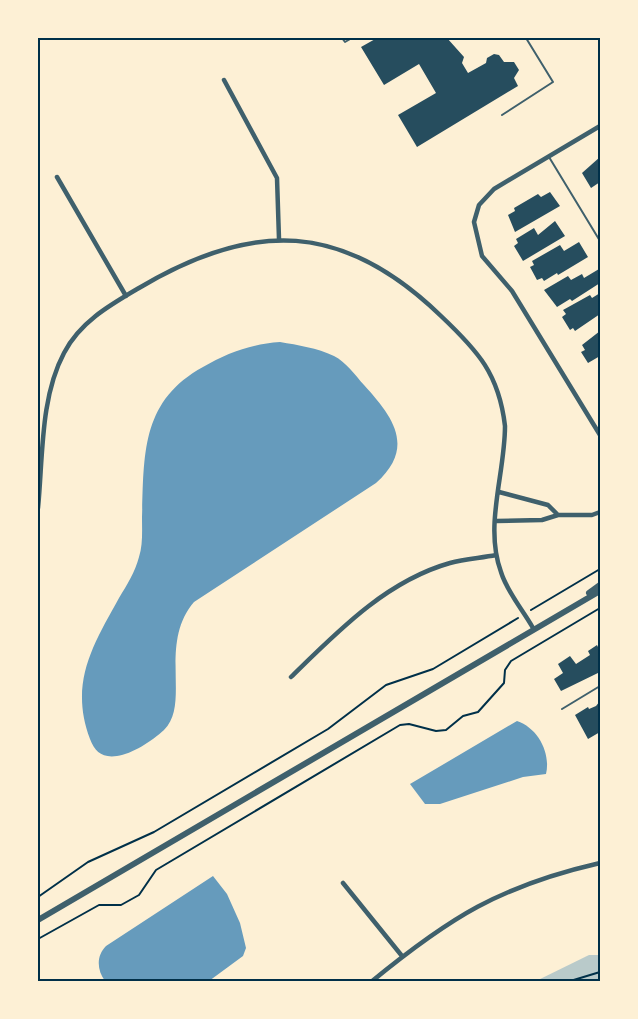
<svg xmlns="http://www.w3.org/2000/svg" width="638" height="1019" font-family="'Roboto Serif',serif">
	<rect width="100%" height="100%" fill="#fdf0d5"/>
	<!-- green -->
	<path fill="#b9caca" d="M589,955H600V981L534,982Z"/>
	<!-- water -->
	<path fill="#669bbc" d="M280,342C298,345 317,348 334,356C346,362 355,375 364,385C393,417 416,447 376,483L194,602C158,644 191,704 164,730C152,741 132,754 117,756C102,758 95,752 90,739C69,683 93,645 119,598C127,585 135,572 139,557C143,545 142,530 142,517C144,454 141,401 203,367C227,353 251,344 280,342Z
		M517,721C538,728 551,753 546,774L523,777L440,804H425L410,784Z
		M213,876L227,894L240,923L246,948L243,956L209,981H105C97,970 96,956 106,946Z"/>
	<!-- building -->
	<path fill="#264d5e" d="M377,38H447L464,57L462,63L468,73L486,63L487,58L494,54L499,55L504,62H514L519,70L514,78L518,86L417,147L398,115L436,93L419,64L384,85L361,47Z
		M600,157V182L591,188L582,173Z
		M550,192L560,206L515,232L508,215L515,211L514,208L538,194L541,197Z
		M555,221L565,236L523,261L514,246L518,243L516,239L534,228L538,235Z
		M579,242L588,257L558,275L557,273L544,281L542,278L537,280L530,267L534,265L532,261L560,245L564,251Z
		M599,269L600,283L572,301L570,299L557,307L544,290L568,276L571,280L582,274L584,278Z
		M600,293V314L575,331L573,328L570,330L562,317L566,314L563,310L590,295L592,298Z
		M600,331V356L588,363L581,352L585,350L582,345Z
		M597,645L600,651V672L561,691L554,679L563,673L558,664L570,656L576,664L590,655L588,651Z
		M600,701V732L588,739L575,715L588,707L589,709L596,706Z"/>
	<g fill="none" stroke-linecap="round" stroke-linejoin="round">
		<!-- path -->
		<path stroke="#003049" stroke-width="2" d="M531,610L600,569
			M38,897L88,862L154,832L328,729L386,685L433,669L518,618
			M38,939L99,905H121L139,895L156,870L400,725L409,724L436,731L446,730L463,716L478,712L504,683L505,670L511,661L600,608
			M567,982L600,972"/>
		<!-- service -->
		<path stroke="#3f606c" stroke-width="2" d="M342,38L345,42L352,38
			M502,115L553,82L526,38
			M549,157L600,241
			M562,709L600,686"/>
		<!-- minor -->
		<path stroke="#3f606c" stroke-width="4.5" d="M224,80L277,178L279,239
			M600,126L494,189L479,205L474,222L482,256L512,291L600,435
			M57,177L126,296
			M38,508C43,458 40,398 64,353C80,322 110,305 139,288C253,220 343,221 441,316C478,351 499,374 505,426C505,474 484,526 501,572C507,592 523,610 533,628
			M558,515H592L600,512
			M496,521L542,520L558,515L548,505L499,492
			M291,677C337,632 386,581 450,563C465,559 481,558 496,555
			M343,883L402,956
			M371,982C450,917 500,886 600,863"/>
		<!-- tertiary -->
		<path stroke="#3f606c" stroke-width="6" d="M589,593L600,585
			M38,920L600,591"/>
	</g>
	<!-- border -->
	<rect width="638" height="1019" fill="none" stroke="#fdf0d5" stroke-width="78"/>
	<rect x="39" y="39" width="560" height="941" fill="none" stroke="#003049" stroke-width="2"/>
</svg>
